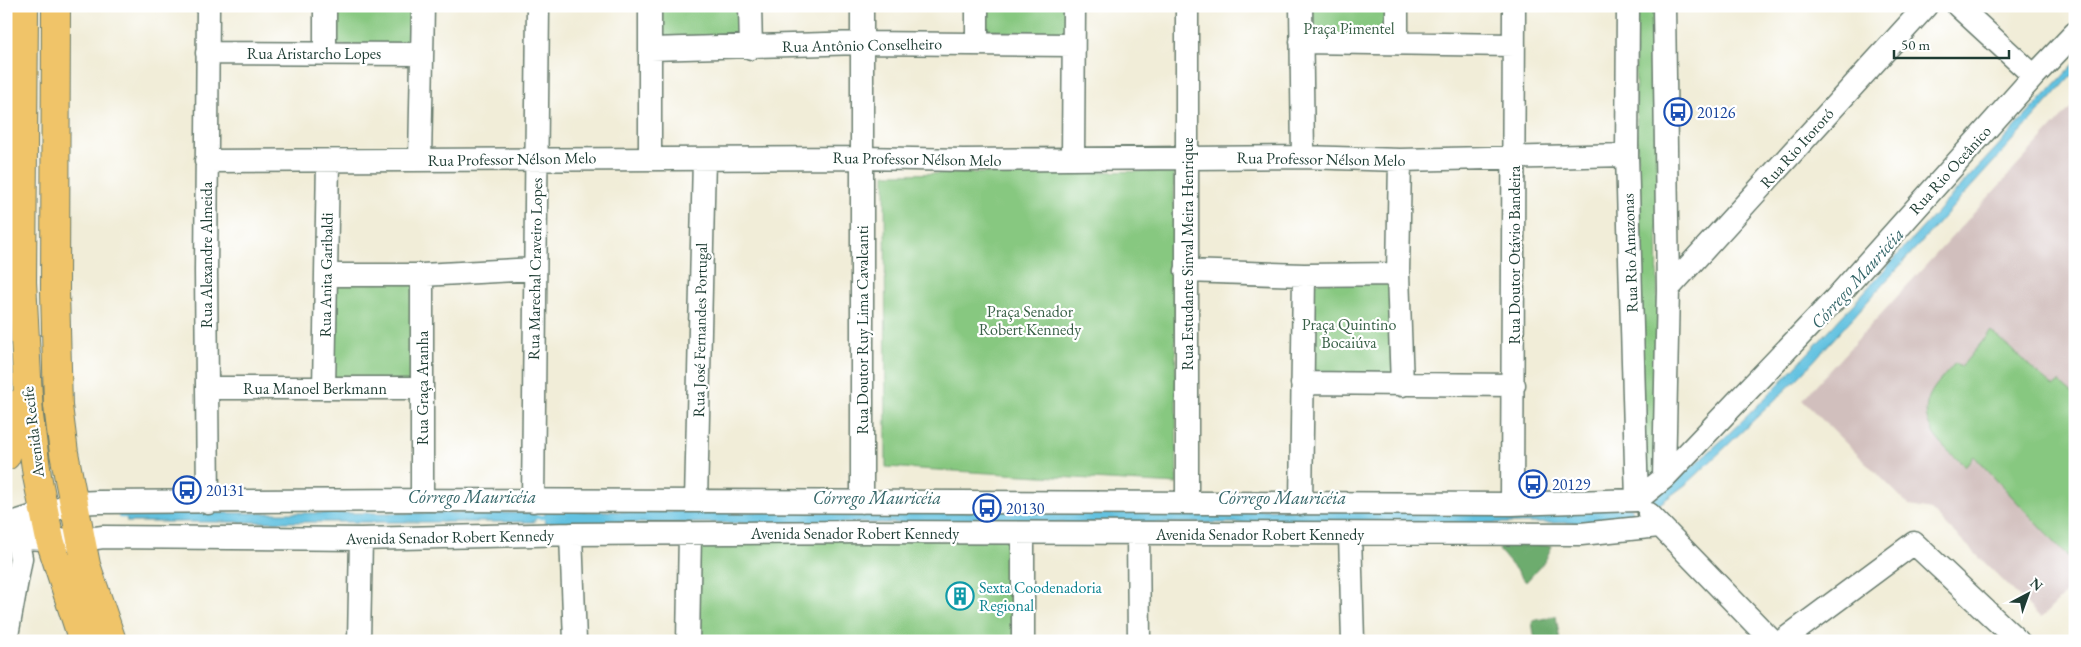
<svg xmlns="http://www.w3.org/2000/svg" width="2081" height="647" font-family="'EB Garamond',serif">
	<rect width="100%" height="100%" fill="#fff"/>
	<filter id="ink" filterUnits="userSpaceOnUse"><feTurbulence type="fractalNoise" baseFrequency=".02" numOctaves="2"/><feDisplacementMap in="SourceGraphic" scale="10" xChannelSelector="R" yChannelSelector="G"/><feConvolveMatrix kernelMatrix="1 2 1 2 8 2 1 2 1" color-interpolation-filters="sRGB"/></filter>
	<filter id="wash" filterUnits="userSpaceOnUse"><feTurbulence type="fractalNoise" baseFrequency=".0096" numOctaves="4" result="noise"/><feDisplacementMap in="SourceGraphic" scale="20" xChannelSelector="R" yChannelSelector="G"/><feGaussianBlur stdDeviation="1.12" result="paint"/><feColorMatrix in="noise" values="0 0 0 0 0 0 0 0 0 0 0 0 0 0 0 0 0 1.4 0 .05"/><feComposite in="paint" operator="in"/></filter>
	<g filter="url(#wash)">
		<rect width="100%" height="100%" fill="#f1edd8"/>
		<!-- industrial -->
		<path fill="#d1bfbd" d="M2075,103V584L2041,618L1931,510L1910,506L1802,400Z"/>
		<!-- green -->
		<path fill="#87c880" stroke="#53825a" d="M331,6H418L416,48L331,45Z
			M654,6H744V43L654,42Z
			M981,6H1070L1069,42L980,35Z
			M1299,6H1393L1391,52L1300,50Z
			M1634,6H1657L1658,473L1644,488Z
			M1174,171L1177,484L886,467L885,174Z
			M331,280L414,281L413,385L330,383Z
			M1396,281L1398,384H1301L1302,283Z
			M1991,331L2053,387L2059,382L2075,396V564L1974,456L1965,466C1946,449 1917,427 1929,397C1934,385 1947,373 1955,363L1961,367Z
			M1017,537L1018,641H691L694,541Z"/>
		<!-- forest -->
		<path fill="#6dac6e" stroke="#467451" d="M1505,541L1552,546L1545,561L1526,582L1499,550Z
			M1556,616L1560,641H1535L1532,621Z"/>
		<!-- water -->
		<path fill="#63c2e1" stroke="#41808a" d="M2075,63V72L1801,375L1689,482L1654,508L1649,502C1734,437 1804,358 1875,280C1941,207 2008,135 2075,63Z
			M1631,507L1636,518L1580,523H545V511L838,512Z
			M126,513H535V522H127Z"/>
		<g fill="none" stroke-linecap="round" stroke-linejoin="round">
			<!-- stream -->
			<path stroke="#63c2e1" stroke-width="4.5" d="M120,516H131
				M529,517H549"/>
		</g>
	</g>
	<g filter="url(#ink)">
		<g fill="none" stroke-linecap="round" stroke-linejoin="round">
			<!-- minor casing -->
			<g stroke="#687b6d" stroke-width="25">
				<path id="minor" d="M208,6L206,271L208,503
					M750,6L751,48
					M862,6V502
					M1187,6V502
					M1301,6L1303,157
					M1628,6L1627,155L1637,500
					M1958,6L2034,76
					M1301,42L1514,45
					M977,43V6
					M1397,43V6
					M651,49L861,43L1073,45
					M207,53L422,54
					M325,53V6
					M650,158V6
					M1073,159L1074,6
					M420,160L423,6
					M1400,160L1398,274L1402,385
					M206,161L862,158L963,160L1303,157L1400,160L1627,155
					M1186,271L1304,275L1398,274
					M326,275H422L534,269
					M1668,289L1926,6
					M1302,383L1514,385
					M208,388H422
					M324,388L328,161
					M1664,478L1668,289L1664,6
					M422,500V275
					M1637,500L1664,478L1835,299L2034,76L2075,33
					M533,501L538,6
					M696,501L704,159
					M1301,504L1304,275
					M1512,504L1514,6
					M1649,514L1772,641
					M6,525L75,503L98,502L422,500L1512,504L1637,500
					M571,534L575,641
					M1138,534L1139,641
					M1350,535L1353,641
					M6,540L17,538L81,540L103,537L361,539L571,534L867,532L1581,534L1659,526
					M6,641L21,558L17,538
					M359,641L361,539
					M688,641L690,533
					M1023,641V534
					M1782,641L1914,543L2018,641"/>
			</g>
			<!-- major casing -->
			<g stroke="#687b6d" stroke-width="30">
				<path id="major" d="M24,6L22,282L29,416L37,476L50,540L83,641
					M56,6L55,290L58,406L64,453L86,565L112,641
					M6,456L18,422L21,402"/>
			</g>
			<!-- minor -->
			<use href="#minor" stroke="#fff" stroke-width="22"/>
			<!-- major -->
			<use href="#major" stroke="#f0c469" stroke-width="28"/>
		</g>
	</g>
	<!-- icons -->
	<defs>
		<g id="bus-ring" transform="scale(1.4375)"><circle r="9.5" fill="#fff" stroke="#1a4fb4" stroke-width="1.5"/><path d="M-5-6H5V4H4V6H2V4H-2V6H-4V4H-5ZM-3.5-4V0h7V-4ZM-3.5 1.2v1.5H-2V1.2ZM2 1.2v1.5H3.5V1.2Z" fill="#1a4fb4"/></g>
		<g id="building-ring" transform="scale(1.4375)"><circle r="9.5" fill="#fff" stroke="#0f9aa8" stroke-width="1.5"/><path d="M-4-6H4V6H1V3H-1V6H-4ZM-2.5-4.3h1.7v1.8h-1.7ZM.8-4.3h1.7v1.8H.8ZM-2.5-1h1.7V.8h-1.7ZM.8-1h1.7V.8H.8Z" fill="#0f9aa8"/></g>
	</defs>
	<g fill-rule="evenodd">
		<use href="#bus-ring" x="1678" y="112"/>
		<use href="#bus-ring" x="1533" y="484"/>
		<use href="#bus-ring" x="187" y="490"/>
		<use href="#bus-ring" x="987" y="508"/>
		<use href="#building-ring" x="960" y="596"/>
	</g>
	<g text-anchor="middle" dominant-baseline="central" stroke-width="4.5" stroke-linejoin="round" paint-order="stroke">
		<!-- park labels -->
		<g font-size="16" fill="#396047" stroke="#fff">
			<text x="1349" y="28">Praça Pimentel</text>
			<text x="1030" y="311">Praça Senador<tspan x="1030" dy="18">Robert Kennedy</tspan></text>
			<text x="1349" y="324">Praça Quintino<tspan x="1349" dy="18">Bocaiúva</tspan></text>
		</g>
		<!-- street labels -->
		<g font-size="16" fill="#1f3d34" stroke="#fff">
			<text transform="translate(862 45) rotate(-1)">Rua Antônio Conselheiro</text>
			<text x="314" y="53">Rua Aristarcho Lopes</text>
			<text transform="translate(1797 148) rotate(-48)">Rua Rio Itororó</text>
			<text transform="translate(512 159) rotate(-1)">Rua Professor Nélson Melo</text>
			<text transform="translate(917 159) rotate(1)">Rua Professor Nélson Melo</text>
			<text transform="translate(1321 159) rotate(1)">Rua Professor Nélson Melo</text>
			<text transform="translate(1950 170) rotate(-48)">Rua Rio Oceânico</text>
			<text transform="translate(1630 253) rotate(-92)">Rua Rio Amazonas</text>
			<text transform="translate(1187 254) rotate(-90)">Rua Estudante Sinval Meira Henrique</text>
			<text transform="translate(206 255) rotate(-90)">Rua Alexandre Almeida</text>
			<text transform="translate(1514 255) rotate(-90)">Rua Doutor Otávio Bandeira</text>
			<text transform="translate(535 269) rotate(-89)">Rua Marechal Craveiro Lopes</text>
			<text transform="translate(326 275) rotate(-89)">Rua Anita Garibaldi</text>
			<text transform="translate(700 330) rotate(-89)">Rua José Fernandes Portugal</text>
			<text transform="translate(862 330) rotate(-90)">Rua Doutor Ruy Lima Cavalcanti</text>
			<text x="315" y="388">Rua Manoel Berkmann</text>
			<text transform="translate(422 388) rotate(-90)">Rua Graça Aranha</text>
			<text transform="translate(33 432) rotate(-97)">Avenida Recife</text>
			<text x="855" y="533">Avenida Senador Robert Kennedy</text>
			<text x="1260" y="534">Avenida Senador Robert Kennedy</text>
			<text transform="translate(450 537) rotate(-1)">Avenida Senador Robert Kennedy</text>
		</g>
		<!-- transit labels -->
		<g font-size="16" fill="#164399" stroke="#fff" text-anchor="start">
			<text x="1697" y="112">20126</text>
			<text x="1552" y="484">20129</text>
			<text x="206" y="490">20131</text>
			<text x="1006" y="508">20130</text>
		</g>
		<!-- culture labels -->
		<g font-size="16" fill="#0d838f" stroke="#fff" text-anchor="start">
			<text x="979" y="587">Sexta Coodenadoria<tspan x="979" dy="18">Regional</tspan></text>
		</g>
		<!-- water labels -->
		<g font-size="18" font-style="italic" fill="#336568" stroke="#fff">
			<text transform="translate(1857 278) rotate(-48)">Córrego Mauricéia</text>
			<text x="472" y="496">Córrego Mauricéia</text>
			<text x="877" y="497">Córrego Mauricéia</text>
			<text x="1282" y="497">Córrego Mauricéia</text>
		</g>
	</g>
	<!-- margin -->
	<rect width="2081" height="647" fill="none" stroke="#fff" stroke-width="25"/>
	<!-- north arrow -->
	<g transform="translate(2028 594) rotate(41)" stroke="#ffffff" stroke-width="4" paint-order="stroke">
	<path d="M0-4L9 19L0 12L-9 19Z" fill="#1f3d34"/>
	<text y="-8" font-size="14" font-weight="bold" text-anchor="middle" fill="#1f3d34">N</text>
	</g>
	<!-- scale -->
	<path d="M1894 50v8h115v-8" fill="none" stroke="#1f3d34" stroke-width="2.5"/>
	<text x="1901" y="50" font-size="15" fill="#1f3d34" stroke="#ffffff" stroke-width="4" paint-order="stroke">50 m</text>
</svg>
